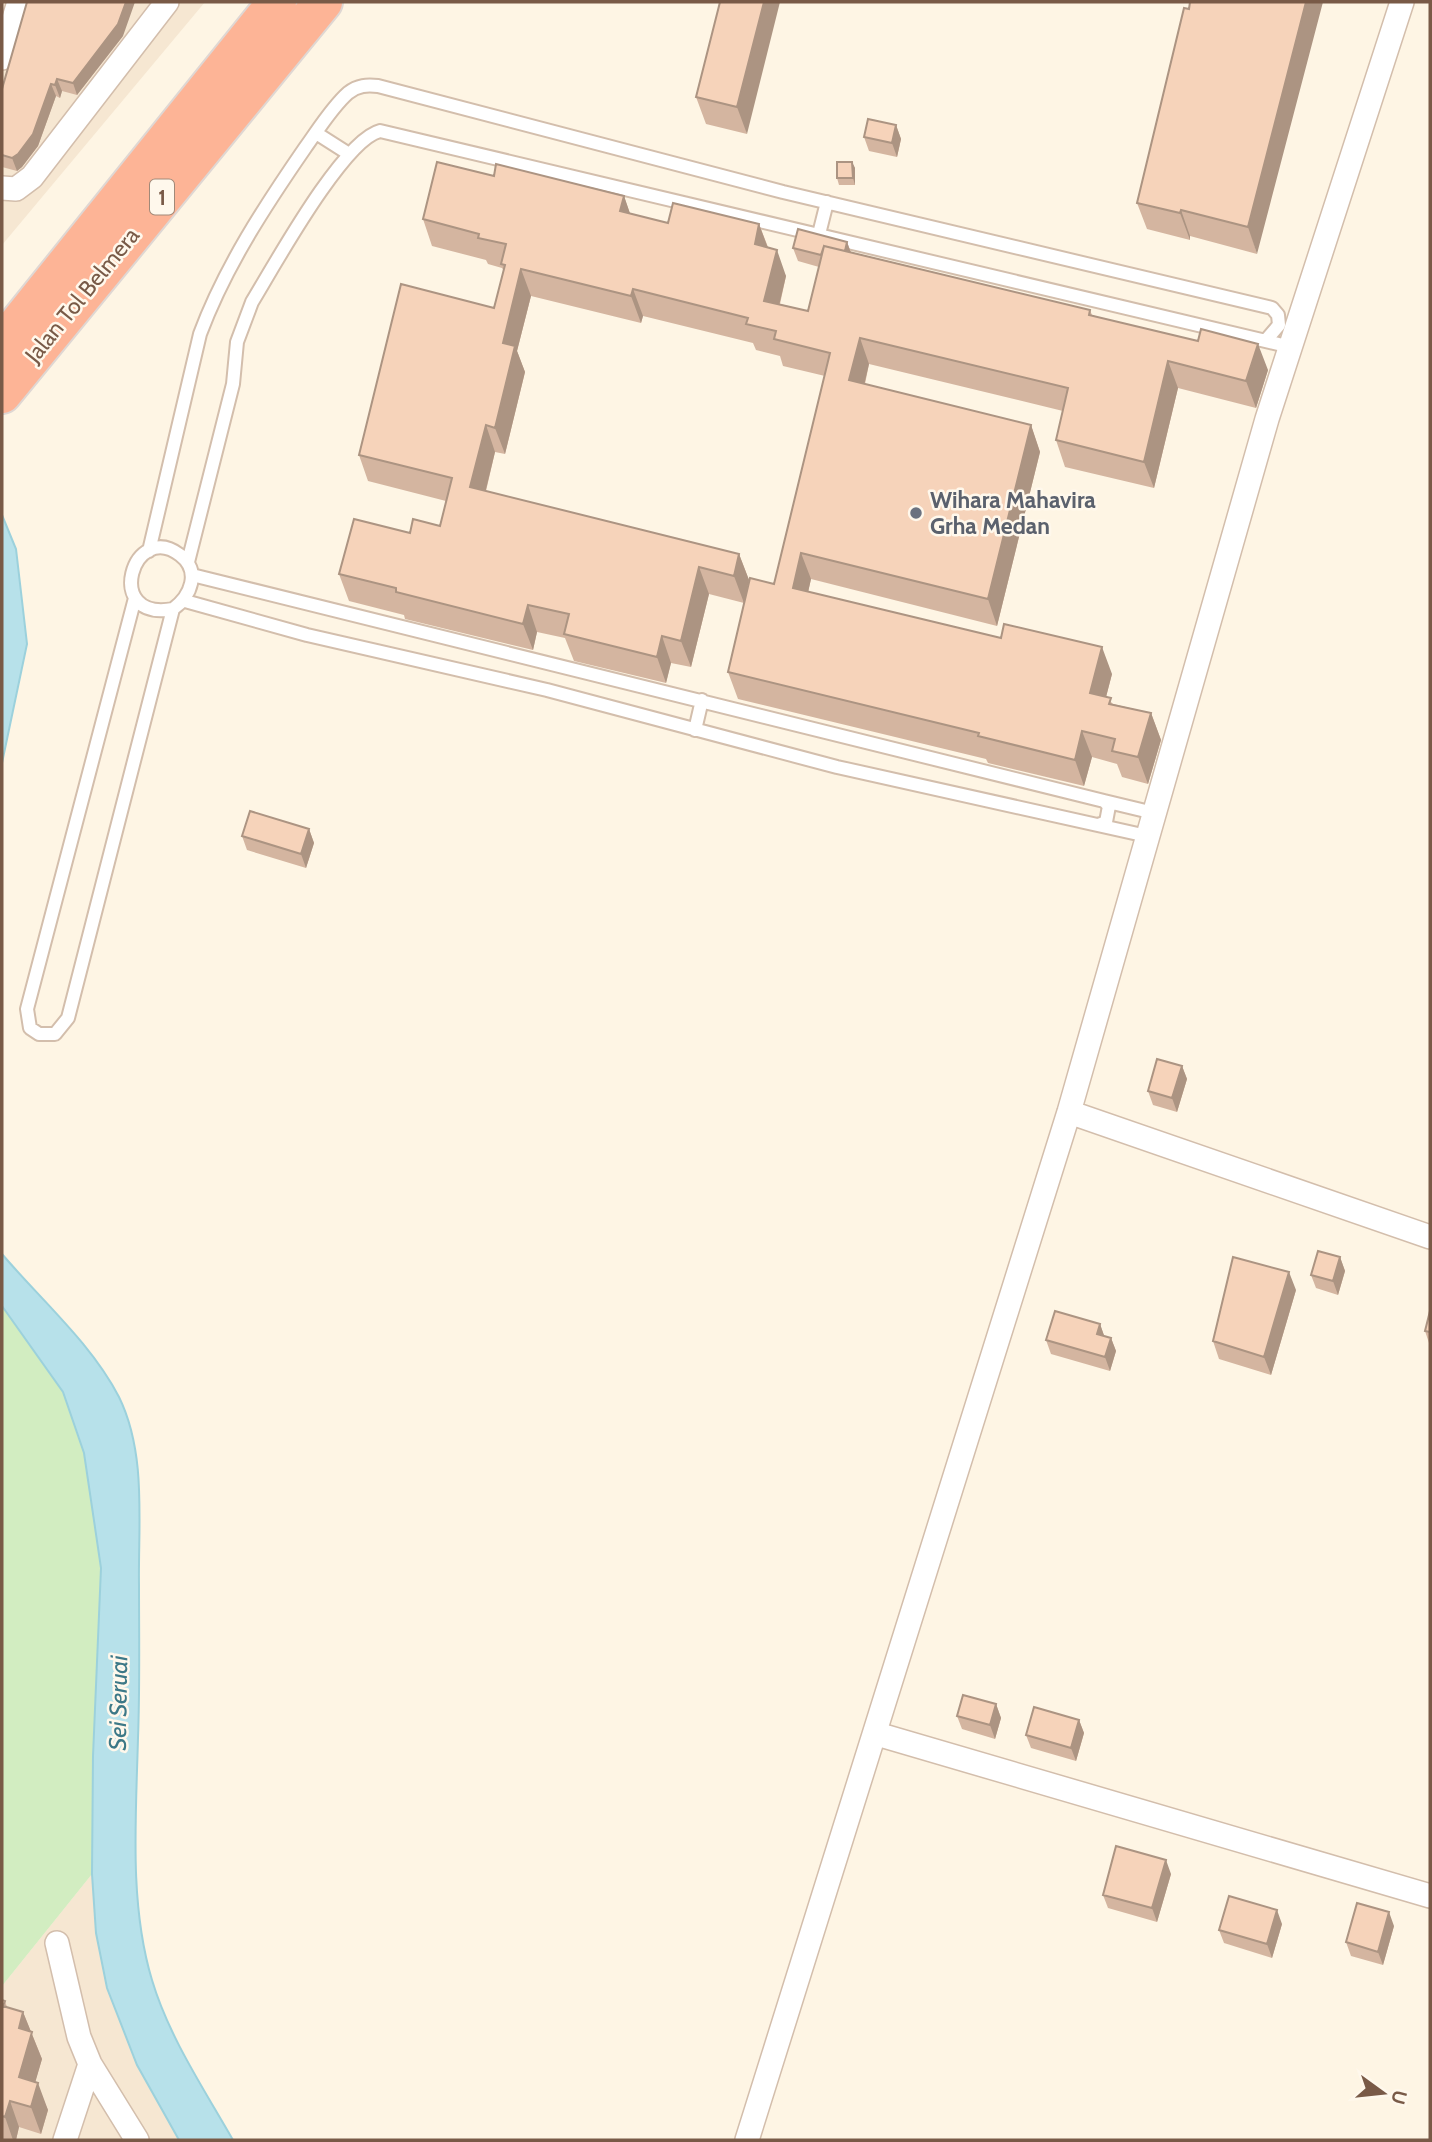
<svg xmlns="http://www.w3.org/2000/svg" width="1432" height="2142" font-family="Cabin,sans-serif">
	<rect width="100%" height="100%" fill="#fef5e4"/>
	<!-- residential -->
	<path fill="#f6e7d2" d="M2,2H205L2,245Z
		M92,1874L96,1933L107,1988L137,2065L179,2140H2V1986Z"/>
	<!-- green -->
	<path fill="#d2edc1" d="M2,1306L63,1392L84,1453L101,1568L93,1756L92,1874L2,1986Z"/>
	<!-- water -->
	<path fill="#b7e1ea" stroke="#9cd1dc" stroke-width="2" d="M2,515L16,549L27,644L2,763Z
		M2,1254C41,1300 91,1343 119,1397C147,1454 138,1524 139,1585C139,1636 140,1687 138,1738C136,1817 129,1904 152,1980C169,2037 204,2089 233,2140H179L137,2065L107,1988L96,1933L92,1874L93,1756L101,1568L84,1453L63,1392L2,1306Z"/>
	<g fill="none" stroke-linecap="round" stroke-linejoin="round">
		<!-- lane casing -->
		<g stroke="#d3beac" stroke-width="16">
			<path id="lane" d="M316,133L349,154
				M819,234L827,202
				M149,551L200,334C225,267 265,206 305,148C318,130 332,107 348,93C358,85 367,85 378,86L783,192L1272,308L1278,315L1279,325L1267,339
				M188,562L233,384L237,342L252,302C274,266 343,140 380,131L1291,347
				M192,575L1104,801L1109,806L1106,822L1098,825
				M135,598L27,1009L30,1028L39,1034H55L68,1018L173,609C191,596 201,571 180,555C133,519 102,622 173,609
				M185,601L307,635L547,690L837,767L1147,836
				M695,730L702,700
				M1104,801L1154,813"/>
		</g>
		<!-- street casing -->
		<g stroke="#d3beac" stroke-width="26">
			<path id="street" d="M2,58L19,2
				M2,188L16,189L32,177L167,2
				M1069,1112L1430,1237
				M877,1734L1430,1896
				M57,1943L79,2037L90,2064L137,2140
				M65,2140L90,2064
				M747,2140L1069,1112L1267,419L1402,2"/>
		</g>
		<!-- highway casing -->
		<g stroke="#dfd7d3" stroke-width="42">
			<path id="highway" d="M2,344L277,2
				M2,394L323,2"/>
		</g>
		<!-- lane -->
		<use href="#lane" stroke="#fff" stroke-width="12"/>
		<!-- street -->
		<use href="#street" stroke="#fff" stroke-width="23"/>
		<!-- highway -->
		<use href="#highway" stroke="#fdb496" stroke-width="38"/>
	</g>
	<!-- wall -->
	<path fill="#d4b5a0" d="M720,2L747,134L706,124L696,97Z
		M1184,8L1257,254L1190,236V240L1147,229L1137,203Z
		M123,36L77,95L62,91L60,98L56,96L38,146L22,167L17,171L2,167V89Z
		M896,125L901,139L897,157L869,151L864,137Z
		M852,162L855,168V185H839L837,178Z
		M494,176L624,196L630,214L668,223L759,224L768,247L786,276L780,304L808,311L819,267L798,261L793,248L847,242L851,252L1090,310L1092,315L1268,370L1256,408L1178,388L1154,488L1065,467L1056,440L1063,411L869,364L865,384L1031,425L1040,452L997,626L811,579L808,592L1112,674L1106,697L1113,704L1151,713L1161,740L1148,784L1122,777L1117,764L1092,757L1084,786L988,763L986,759L738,699L728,672L774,584L825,376L783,366L780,356L756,350L753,343L643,316L641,323L531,296L517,351L525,372L505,454L495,452L486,491L739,554L749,580L744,603L709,594L691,667L671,663L666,683L574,661L565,638L537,632L533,650L405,619L404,615L349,601L339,574L410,533L440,526L446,501L368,481L359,455L494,308L504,271L502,268L488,264L486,260L432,246L423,219Z
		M309,829L314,843L306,868L247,850L242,836Z
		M1182,1066L1187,1079L1177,1112L1153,1105L1148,1091Z
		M1340,1257L1345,1271L1338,1295L1316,1288L1311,1275Z
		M1296,1290L1271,1375L1219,1359L1213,1341Z
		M1430,1311V1346L1425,1331Z
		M1100,1324L1104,1336L1111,1338L1116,1351L1110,1371L1051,1354L1046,1340Z
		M996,1704L1001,1718L995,1739L962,1729L957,1716Z
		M1079,1720L1084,1733L1076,1761L1031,1748L1026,1735Z
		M1171,1874L1157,1922L1108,1908L1103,1895Z
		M1282,1924L1272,1958L1224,1943L1219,1930Z
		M1394,1926L1383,1965L1351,1956L1346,1942Z
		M2,2000L5,2001L7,2007L23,2012L42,2059L35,2082L48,2110L41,2134L19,2127L16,2140H2Z"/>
	<!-- shaded-wall -->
	<path fill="#ac9482" d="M126,2H135L123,36L77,95L73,83Z
		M764,2H780L747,134L737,107Z
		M1306,2H1323L1257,254L1248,227Z
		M57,79L62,91L60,98L55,85Z
		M51,84L56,96L38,146L22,167L17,171L12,158Z
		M896,125L901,139L897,157L892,143Z
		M852,162L855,168V185L853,178Z
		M624,196L633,222L620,211Z
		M1181,210L1190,236V240L1180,213Z
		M759,224L769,251L755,244Z
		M847,242L852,256L842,261Z
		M777,250L786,276L774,327L764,301Z
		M521,269L531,296L517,351L525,372L505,454L495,428L503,343Z
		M633,289L643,316L641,323L631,296Z
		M860,338L869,364L859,407L849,380Z
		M1258,344L1268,370L1256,408L1246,381Z
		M1168,361L1178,388L1154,488L1144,462Z
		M486,425L495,452L480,514L470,487Z
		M1031,425L1040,452L997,626L988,599Z
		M801,553L811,579L803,615L793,588Z
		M739,554L749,580L744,603L734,576Z
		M699,567L709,594L691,667L681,641Z
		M528,605L537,632L533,650L523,624Z
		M662,636L671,663L666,683L657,657Z
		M1102,647L1112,674L1100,720L1090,693Z
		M1151,713L1161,740L1148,784L1138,757Z
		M1082,731L1092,757L1084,786L1075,760Z
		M309,829L314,843L306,868L301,854Z
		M1182,1066L1187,1079L1177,1112L1172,1098Z
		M1340,1257L1345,1271L1338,1295L1333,1281Z
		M1289,1272L1296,1290L1271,1375L1264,1357Z
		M1100,1324L1105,1338L1097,1334Z
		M1111,1338L1116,1351L1110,1371L1105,1357Z
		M996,1704L1001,1718L995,1739L990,1725Z
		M1079,1720L1084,1733L1076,1761L1071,1748Z
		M1166,1860L1171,1874L1157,1922L1152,1908Z
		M1277,1910L1282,1924L1272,1958L1267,1944Z
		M1389,1912L1394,1926L1383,1965L1378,1952Z
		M23,2012L42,2059L29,2104L19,2077V2028Z
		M38,2083L48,2110L41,2134L31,2107Z
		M10,2101L19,2127L16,2140H13L5,2117Z"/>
	<!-- building -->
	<path fill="#f6d3ba" stroke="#ac9482" stroke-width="2" d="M27,2H126L118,24L73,83L57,79L55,85L51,84L33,134L18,154L12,158L2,155V89Z
		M720,2H764L737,107L696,97Z
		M1190,2H1306L1248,227L1181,210L1180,213L1137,203L1184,8L1189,9Z
		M868,119L896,125L892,143L864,137Z
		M437,162L494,176L496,164L624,196L620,211L668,223L673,203L759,224L755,244L777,250L764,301L808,311L824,246L1090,310L1089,315L1198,341L1201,329L1258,344L1246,381L1168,361L1144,462L1056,440L1068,388L860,338L849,380L1031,425L988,599L801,553L793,588L1001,638L1004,624L1102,647L1090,693L1111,698L1109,704L1151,713L1138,757L1112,751L1115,739L1082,731L1075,760L978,736L979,733L728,672L750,578L774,584L830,353L774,339L776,331L746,324L748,318L633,289L631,296L521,269L503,343L515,346L495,428L486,425L470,487L739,554L734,576L699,567L681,641L662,636L657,657L564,634L569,614L528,605L523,624L396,592V588L339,574L354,519L410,533L413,519L440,526L452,478L359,455L401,284L494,308L505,265L501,264L506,244L478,238L479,234L423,219Z
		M837,162H852L853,178H837Z
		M798,229L847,242L845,251L824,246L821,255L793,248Z
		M250,811L309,829L301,854L242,836Z
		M1157,1059L1182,1066L1172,1098L1148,1091Z
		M1318,1251L1340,1257L1333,1281L1311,1275Z
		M1233,1257L1289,1272L1264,1357L1213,1341Z
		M1055,1311L1100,1324L1097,1334L1111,1338L1105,1357L1046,1340Z
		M1430,1311V1332L1425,1331Z
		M963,1695L996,1704L990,1725L957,1716Z
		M1034,1707L1079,1720L1071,1748L1026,1735Z
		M1116,1846L1166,1860L1152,1908L1103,1895Z
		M1229,1896L1277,1910L1267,1944L1219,1930Z
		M1357,1903L1389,1912L1378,1952L1346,1942Z
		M2,2000L5,2001L3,2006L23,2012L19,2028L32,2032L19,2077L38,2083L31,2107L10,2101L5,2117L2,2116Z"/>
	<!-- markers -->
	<circle fill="#6b7280" stroke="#fff8ec" stroke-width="2.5" cx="916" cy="513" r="7"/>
	<g text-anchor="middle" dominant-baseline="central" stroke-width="5" stroke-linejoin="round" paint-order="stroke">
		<!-- shield labels -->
		<rect fill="#fff8ec" stroke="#a18978" stroke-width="2" x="150" y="179.5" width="24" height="35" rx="5"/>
		<g font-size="21" font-weight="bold" fill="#795a47">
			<text x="162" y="197">1</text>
		</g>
		<!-- street labels -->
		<g font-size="23" fill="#795a47" stroke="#fff8ec">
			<text transform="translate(82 295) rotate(-51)">Jalan Tol Belmera</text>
		</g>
		<!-- worship labels -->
		<g font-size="23" font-weight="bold" fill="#5b616d" stroke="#fff8ec" text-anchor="start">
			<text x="930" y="500">Wihara Mahavira<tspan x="930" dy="26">Grha Medan</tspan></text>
		</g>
		<!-- water labels -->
		<g font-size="24" font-style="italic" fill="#3c7887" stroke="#fff8ec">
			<text transform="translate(118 1703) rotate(-89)">Sei Seruai</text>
		</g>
	</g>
	<!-- border -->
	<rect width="1432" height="2142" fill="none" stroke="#795a47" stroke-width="7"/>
	<!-- north arrow -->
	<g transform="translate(1383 2093) rotate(105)" stroke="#fff8ec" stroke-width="5" paint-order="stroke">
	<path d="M0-5L12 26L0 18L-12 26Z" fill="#795a47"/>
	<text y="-10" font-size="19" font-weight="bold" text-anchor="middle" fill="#795a47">U</text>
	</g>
</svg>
